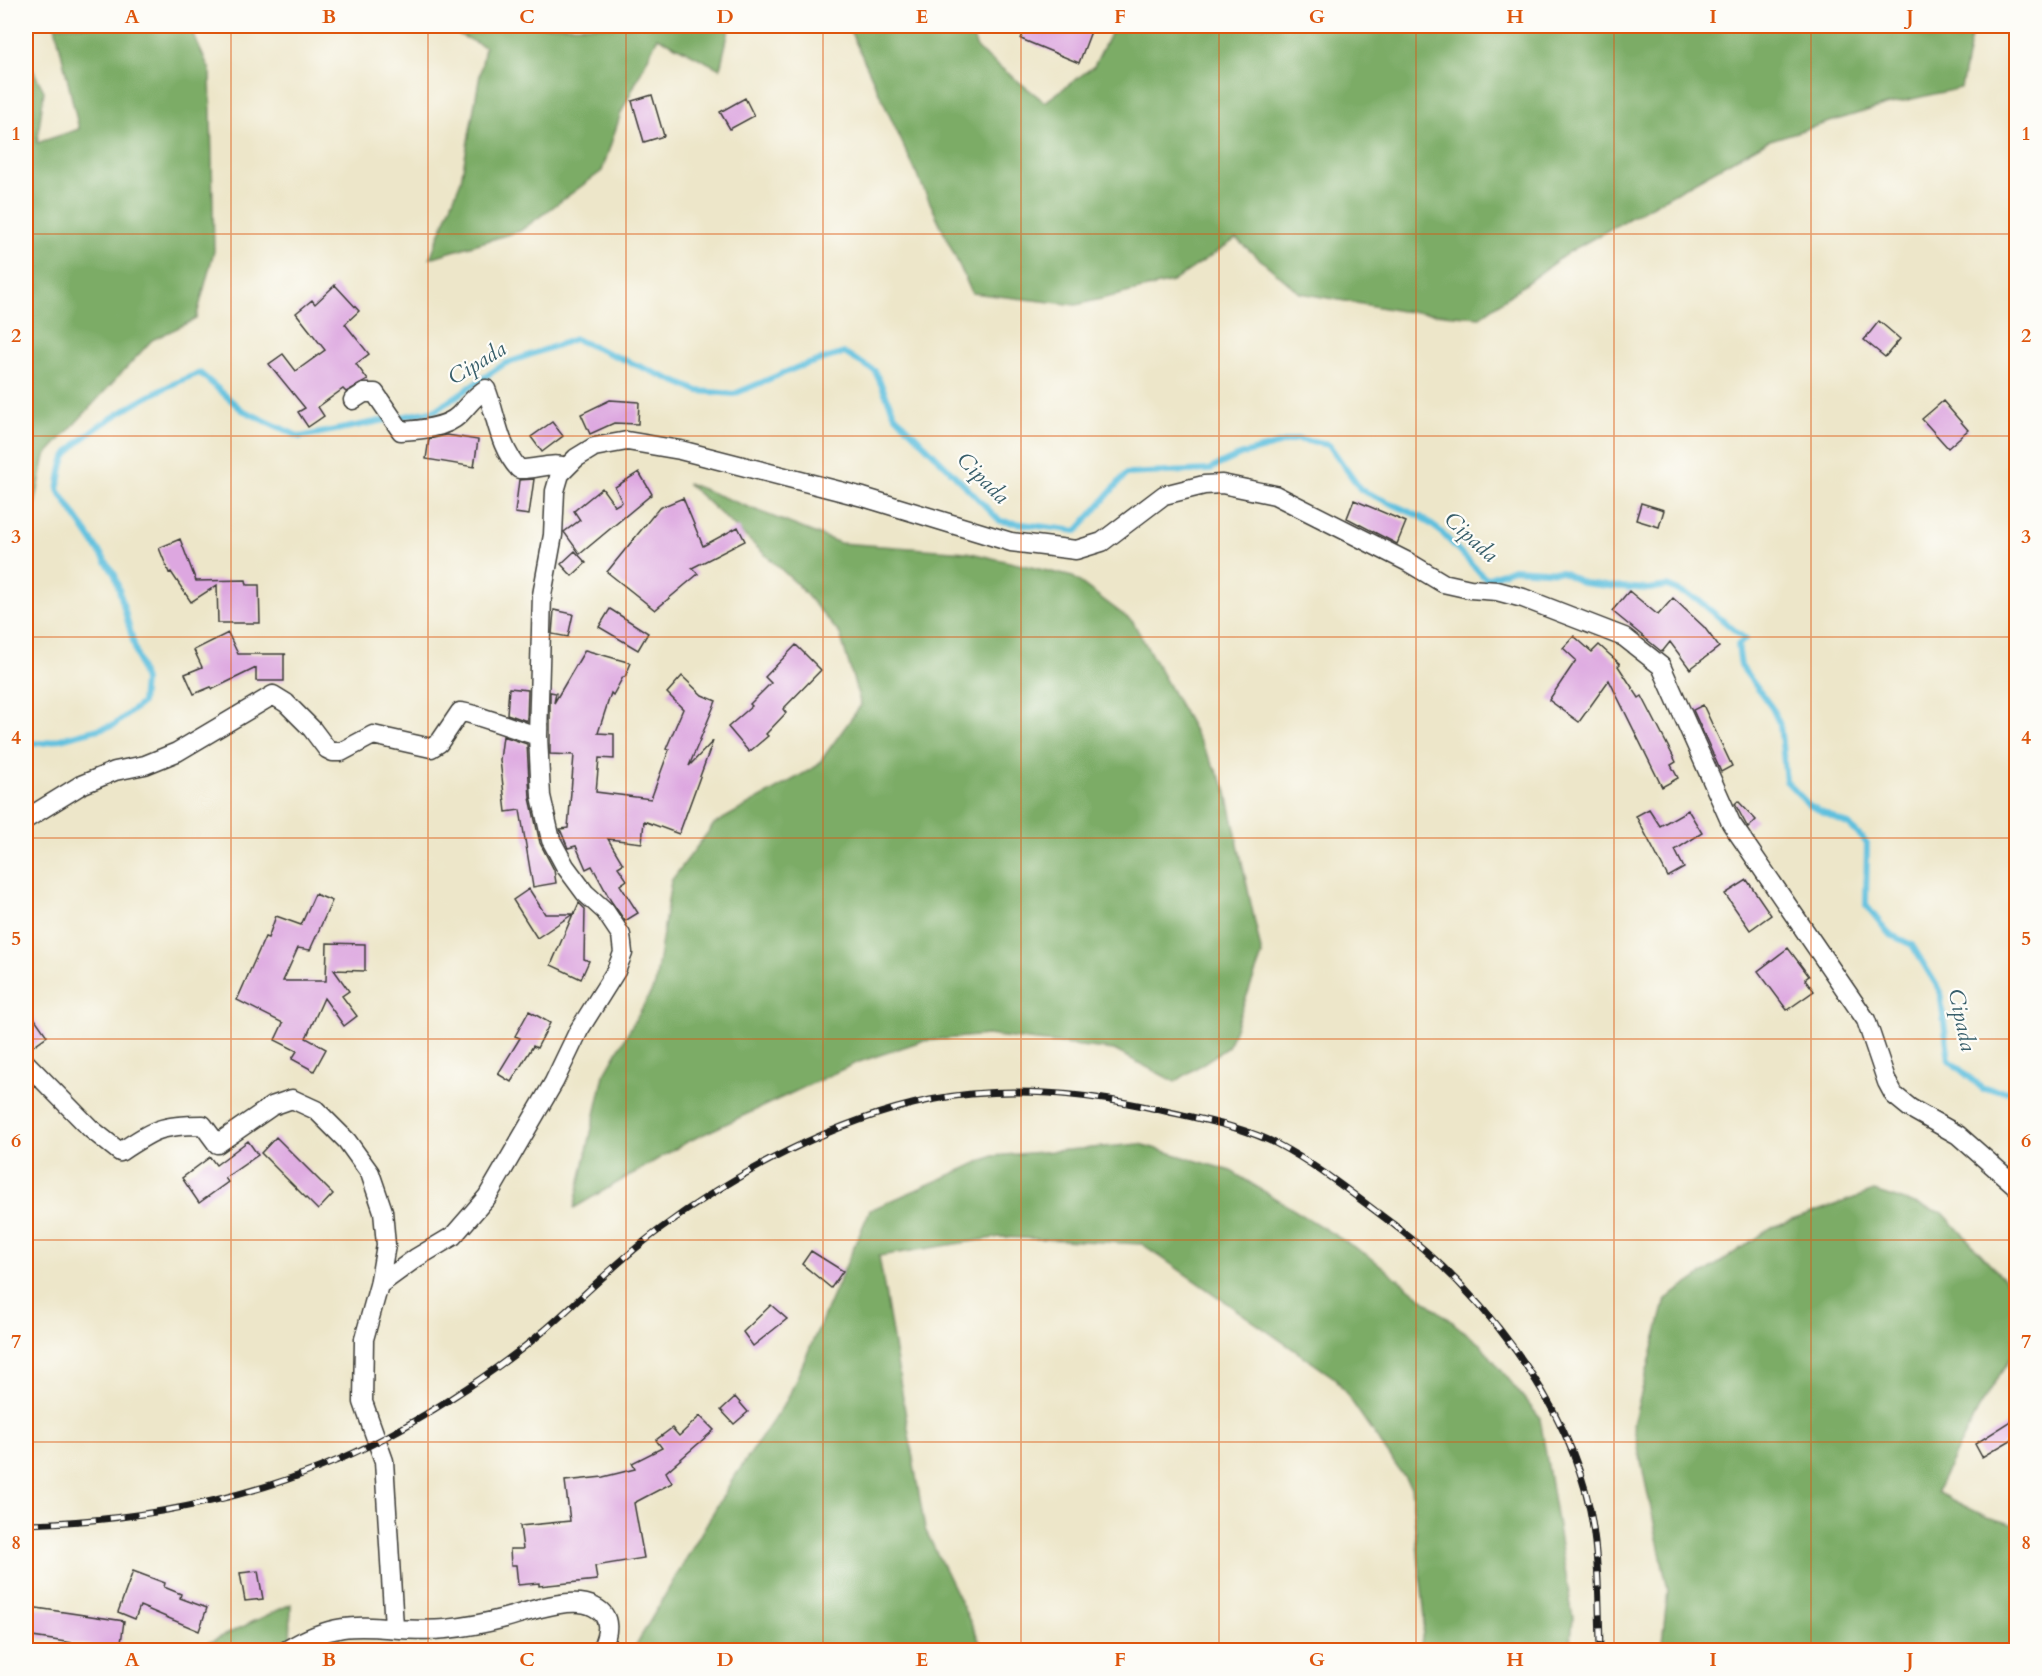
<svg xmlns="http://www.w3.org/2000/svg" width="2042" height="1676" font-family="Cardo,serif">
	<rect width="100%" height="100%" fill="#fdfcf7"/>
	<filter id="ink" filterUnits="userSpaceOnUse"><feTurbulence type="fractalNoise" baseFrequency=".0167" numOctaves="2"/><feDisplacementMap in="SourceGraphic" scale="12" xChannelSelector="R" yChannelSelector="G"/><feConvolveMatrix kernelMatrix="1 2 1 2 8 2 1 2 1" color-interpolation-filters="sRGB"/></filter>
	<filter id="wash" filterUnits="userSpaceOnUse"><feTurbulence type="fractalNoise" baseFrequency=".008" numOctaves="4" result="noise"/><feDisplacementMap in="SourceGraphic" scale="24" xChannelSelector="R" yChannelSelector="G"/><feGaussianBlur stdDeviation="1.35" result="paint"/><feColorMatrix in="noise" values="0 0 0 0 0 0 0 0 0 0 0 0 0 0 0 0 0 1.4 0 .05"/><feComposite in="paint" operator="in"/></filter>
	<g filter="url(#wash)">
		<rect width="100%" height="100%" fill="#ede6c9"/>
		<!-- forest -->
		<path fill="#7cac66" stroke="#4c6441" stroke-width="1.5" d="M55,26H189L210,70L214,251L196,319L152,340L45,456L32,518L30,567L26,574V57L44,91L37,143L79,129Z
			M441,26H730L720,69L658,37L621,113L602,171L520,231L430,258L461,180L485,47Z
			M848,26H968L978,50L1045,102L1094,66L1114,26H1432L1439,32L1442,26H1973L1961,88L1886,105L1767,141L1569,252L1480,317L1401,311L1300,293L1236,239L1172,282L1076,305L972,293Z
			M687,483L840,543L967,552L1073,577L1133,622L1226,788L1262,955L1228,1047L1175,1082L1114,1050L987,1035L922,1041L856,1063L687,1142L574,1208L604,1075L655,985L671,881L714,824L817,766L861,705L840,634L797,584Z
			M1140,1144L1231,1171L1369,1256L1481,1345L1540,1418L1573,1618L1570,1650H1420L1425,1618L1411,1487L1336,1379L1142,1244L1000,1237L879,1256L925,1529L984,1650H633L731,1482L787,1400L870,1210L993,1156Z
			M1874,1191L1943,1213L2007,1282L2016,1301V1349L1979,1408L1936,1492L1987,1517L2016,1525V1650H1661L1668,1590L1633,1424L1666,1299L1772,1227Z
			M291,1604L290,1650H193Z"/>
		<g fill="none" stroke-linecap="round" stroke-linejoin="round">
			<!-- stream -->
			<path stroke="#5fc0de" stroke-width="6" d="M26,743H45L114,725L142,703L144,681L115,575L58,490C60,480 61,466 65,458C82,429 168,384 200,373L242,410L300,437L436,410L504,364L575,339L698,391L734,394L798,367L844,353L875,371L895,415L1000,521L1077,531L1126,474L1208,470L1240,455L1296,439L1329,445L1361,490L1421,517L1440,531L1486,579L1513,569L1562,572L1583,583L1607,586L1649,589L1667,586L1697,599L1745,639L1738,645L1741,666L1772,708L1780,725L1786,781L1809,805L1849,825L1867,843L1866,905L1889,934L1912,945L1940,991L1949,1060L1983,1089L2013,1091L2016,1095"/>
		</g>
		<g id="blocks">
			<!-- building -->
			<path fill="#dda7e0" d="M1026,26H1093L1079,63L1021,39Z
				M652,95L664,136L644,142L632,101Z
				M745,98L754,116L730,129L720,112Z
				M335,285L359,311L345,324L369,354L356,364L368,380L346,392L343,389L318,407L324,416L308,427L298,412L305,408L269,364L283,354L296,371L325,350L296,313L312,300L315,304Z
				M1879,321L1900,339L1885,357L1864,340Z
				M610,400L639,402L638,424L614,423L590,434L581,414Z
				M1943,401L1968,430L1948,448L1922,419Z
				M552,422L563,436L542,452L531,437Z
				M447,435L478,440L474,467L426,459L429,439Z
				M639,472L652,494L580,554L564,532L580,520L574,511L602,488L615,506L622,502L615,487Z
				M534,479L529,515L515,513L519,480Z
				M683,498L703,546L738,527L745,541L692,568L698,574L655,610L607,572L659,508Z
				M1354,500L1406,522L1397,544L1347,518Z
				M1641,503L1664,510L1659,527L1636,520Z
				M180,539L196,581L246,580L247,585H259L260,623H218L217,585L191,602L171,572L169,573L159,548Z
				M575,551L586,563L572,576L561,564Z
				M1629,591L1658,615L1673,598L1704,627L1719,647L1690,669L1670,642L1662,652L1612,611Z
				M610,609L648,633L638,650L599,627Z
				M554,610L573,614L568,637L552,634Z
				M228,633L238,654H286L284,655V681H256V668L213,689L211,687L194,694L185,674L202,667L194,650Z
				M1574,636L1592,652L1599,645L1620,664L1618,666L1639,698L1642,696L1676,762L1671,765L1678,778L1662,787L1609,680L1579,722L1549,700L1576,660L1563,648Z
				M796,645L821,670L783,709L786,713L766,734L768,736L749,752L728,727L752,706L750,704L771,683L765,677Z
				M585,650L631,663L625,677H623L613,695L611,693L598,733L614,734V759L599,758L596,792L651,799L669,750L666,749L683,709L667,693L682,676L702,695L716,701L689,766L713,741L679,834L644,821L642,843L608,839L623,864L618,867L627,880L620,885L638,913L625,921L611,901L592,866L586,869L576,846L568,848L560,829L568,828L574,755L550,754V692L556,693L554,703Z
				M509,688L528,690L527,721L507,714Z
				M1703,705L1732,766L1721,772L1693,710Z
				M503,736L527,744L530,798L540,843L554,870L556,883L533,887L520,810L506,812L500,760Z
				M1738,801L1756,820L1748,828L1735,804Z
				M1649,809L1660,826L1688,810L1702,833L1675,850L1684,868L1668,877L1636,816Z
				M1747,880L1771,915L1750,930L1725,894Z
				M529,889L545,914H574L579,903L585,909L584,959L589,961L581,979L551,965L573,914L537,938L513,900Z
				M315,894L332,901L310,950L298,948L283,981H326L327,943L365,944V971L334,970L349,991L342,996L357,1016L344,1026L324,998L306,1038L326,1049L314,1071L292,1059L297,1051L275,1040L283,1023L237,1000L265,937L268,938L276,916L301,925Z
				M1788,948L1809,976L1805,979L1814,991L1787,1010L1758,971Z
				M26,1006L47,1036L26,1051Z
				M529,1011L550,1023L537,1048L533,1046L511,1082L498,1074L520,1038L515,1036Z
				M276,1137L333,1194L318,1210L261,1153Z
				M248,1141L258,1155L225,1178L228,1182L199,1203L182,1178L210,1157L216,1165Z
				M811,1251L843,1271L831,1288L802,1264Z
				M771,1305L787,1319L753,1346L743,1332Z
				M735,1397L748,1412L734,1424L721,1410Z
				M700,1416L714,1430L666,1472L672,1483L634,1503L644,1558L595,1566L597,1580L539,1586V1583L518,1585L516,1565H511L510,1549H523L520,1526L570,1521L565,1481L603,1477L635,1469L632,1463L662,1448L656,1440L672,1428L679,1436Z
				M2016,1418V1437L1982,1457L1975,1444Z
				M133,1571L165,1583L164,1587L181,1594L180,1598L207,1608L199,1631L140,1606L135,1619L118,1612Z
				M258,1571L263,1599L245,1601L240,1573Z
				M30,1607L124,1621L120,1650L26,1636Z"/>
		</g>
	</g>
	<g filter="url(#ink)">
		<use href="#blocks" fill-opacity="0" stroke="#3b3a36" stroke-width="1.5"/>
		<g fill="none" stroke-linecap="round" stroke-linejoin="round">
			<!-- minor casing -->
			<g stroke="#3b3a36" stroke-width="21">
				<path id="minor" d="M353,400L364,393H375L401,431C419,430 446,428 459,415C469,405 474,396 486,389C497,416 498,446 519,469C536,470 550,462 566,467
					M26,819L81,785L115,771L145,765L177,752L273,695L286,703L312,729L327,749L333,752H341L373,735L431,748L439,743L460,712C467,711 524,732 538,736
					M26,1063L91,1129L120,1152C155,1129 161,1125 203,1125L217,1144L272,1106L292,1099L316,1110L347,1141L370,1173L383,1211L386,1245L379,1285L364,1339L363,1402L384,1461L394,1627
					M379,1285L416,1258L453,1236L487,1197L554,1082L579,1030L616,971L623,953L621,935L605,911L585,893L565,866L551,840L541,796L538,736L542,595L553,535L555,491L560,474L576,458L594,447L627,441L680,450L863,497L1011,542L1076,550L1102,542L1164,495L1204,485L1222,484L1275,495L1408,562L1443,583L1470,589L1497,591L1523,598L1624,637L1661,666L1731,823L1866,1020L1887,1082L1894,1095L1910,1108L1958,1135L2016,1186
					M287,1650C352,1610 380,1635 446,1629C466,1627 486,1623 505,1618C527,1612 572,1595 594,1607C613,1616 608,1635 601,1650"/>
			</g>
			<!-- minor -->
			<use href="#minor" stroke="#fff" stroke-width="18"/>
			<!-- rail casing -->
			<g stroke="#1c1c1c" stroke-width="7">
				<path id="rail" d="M26,1524C148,1521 277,1495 386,1437C438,1409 500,1368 545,1330C583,1297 618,1260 659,1230C735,1173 837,1119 930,1100C1005,1085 1087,1093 1161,1110C1199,1119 1242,1126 1277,1144C1319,1166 1355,1196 1393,1224C1481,1292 1567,1399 1590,1510C1599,1556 1599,1604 1600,1650"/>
			</g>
			<!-- rail -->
			<use href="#rail" stroke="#fdfcf7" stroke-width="4.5" stroke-dasharray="14" stroke-linecap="butt"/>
		</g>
	</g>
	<!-- grid -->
	<path fill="none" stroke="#de560d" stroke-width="1.5" stroke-opacity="0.55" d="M231,26V1650M428,26V1650M626,26V1650M823,26V1650M1021,26V1650M1219,26V1650M1416,26V1650M1614,26V1650M1811,26V1650M26,234H2016M26,436H2016M26,637H2016M26,838H2016M26,1039H2016M26,1240H2016M26,1442H2016"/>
	<g text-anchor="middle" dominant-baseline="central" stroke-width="4.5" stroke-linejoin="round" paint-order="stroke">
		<!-- water labels -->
		<g font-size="22" font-style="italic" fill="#375e6a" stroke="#fdfcf7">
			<text transform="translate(477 363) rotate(-31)">Cipada</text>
			<text transform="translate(983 478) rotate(45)">Cipada</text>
			<text transform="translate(1471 537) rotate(42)">Cipada</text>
			<text transform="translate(1962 1020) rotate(78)">Cipada</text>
		</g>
	</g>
	<!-- margin -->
	<rect width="2042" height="1676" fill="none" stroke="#fdfcf7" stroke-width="66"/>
	<rect x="33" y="33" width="1976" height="1610" fill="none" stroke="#de560d" stroke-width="2"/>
	<g font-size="20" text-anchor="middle" font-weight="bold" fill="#de560d">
		<text x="132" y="23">A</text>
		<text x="329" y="23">B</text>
		<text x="527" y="23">C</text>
		<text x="725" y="23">D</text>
		<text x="922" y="23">E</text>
		<text x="1120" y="23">F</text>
		<text x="1317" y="23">G</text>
		<text x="1515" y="23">H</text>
		<text x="1713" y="23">I</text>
		<text x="1910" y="23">J</text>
		<text x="16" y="140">1</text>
		<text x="2026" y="140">1</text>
		<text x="16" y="342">2</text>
		<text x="2026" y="342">2</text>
		<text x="16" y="543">3</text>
		<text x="2026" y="543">3</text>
		<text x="16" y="744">4</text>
		<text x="2026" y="744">4</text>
		<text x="16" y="945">5</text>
		<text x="2026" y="945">5</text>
		<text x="16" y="1147">6</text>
		<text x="2026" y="1147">6</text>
		<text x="16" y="1348">7</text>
		<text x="2026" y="1348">7</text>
		<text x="16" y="1549">8</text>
		<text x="2026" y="1549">8</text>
		<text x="132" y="1666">A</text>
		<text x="329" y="1666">B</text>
		<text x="527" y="1666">C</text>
		<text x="725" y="1666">D</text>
		<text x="922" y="1666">E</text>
		<text x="1120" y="1666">F</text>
		<text x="1317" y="1666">G</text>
		<text x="1515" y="1666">H</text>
		<text x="1713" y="1666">I</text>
		<text x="1910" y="1666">J</text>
	</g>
</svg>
